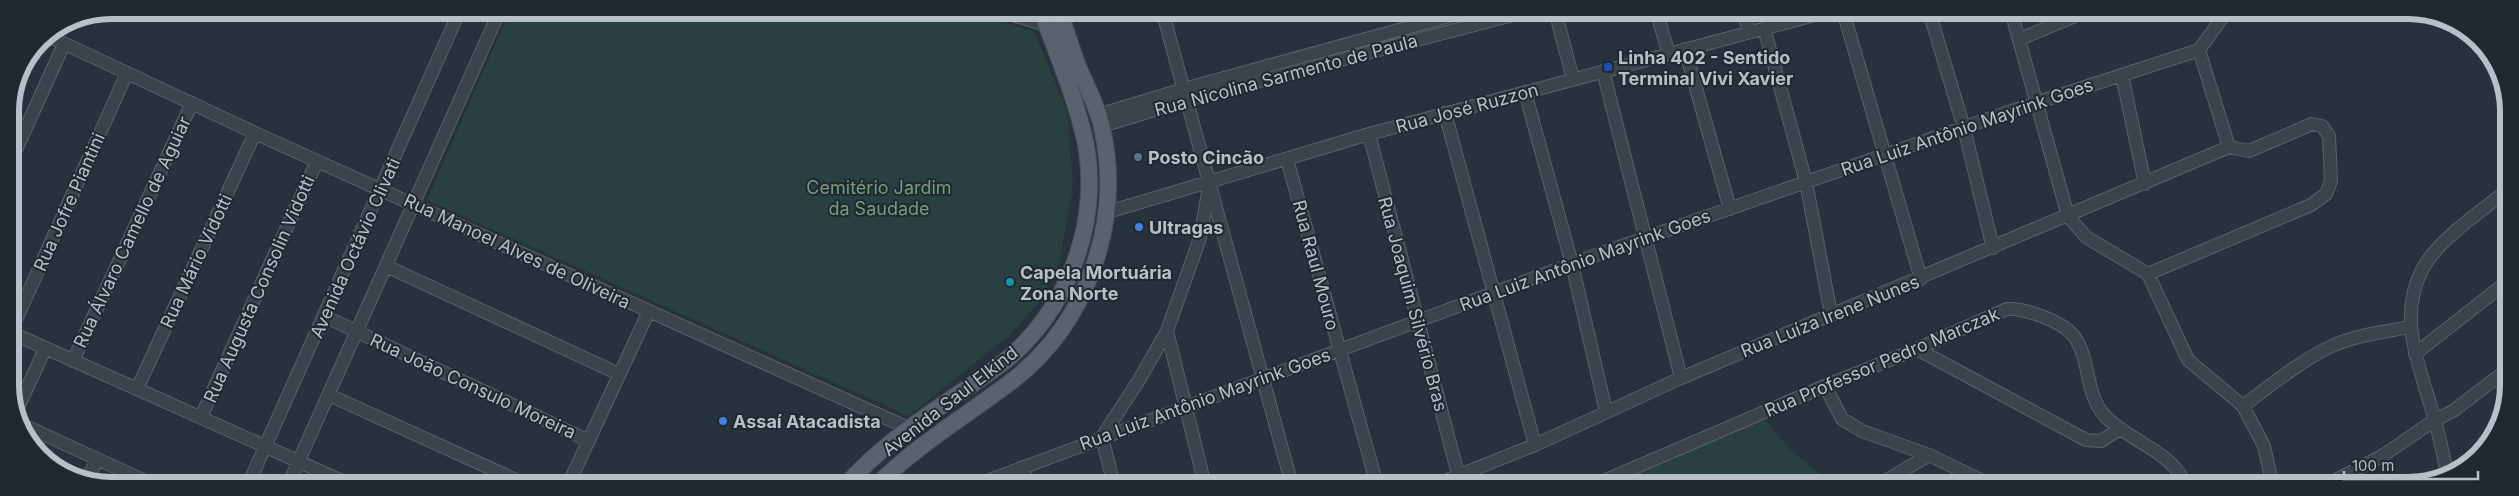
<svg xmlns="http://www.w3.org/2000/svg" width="2519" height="496" font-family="Inter,sans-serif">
	<rect width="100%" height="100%" fill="#27323d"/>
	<!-- green -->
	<path fill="#2a3f3f" d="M510,10H963L1034,31L1067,111L1073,185L1059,264L1039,302L1012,333L909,416L427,200Z
		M1763,418L1791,450L1830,482L1827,486H1611Z"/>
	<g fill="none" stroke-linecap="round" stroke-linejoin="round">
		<!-- minor casing -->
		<g stroke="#59626b" stroke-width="14">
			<path id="minor" d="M996,10L1046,25
				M1162,10L1292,485
				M1555,11L1573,79
				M1656,11L1669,54
				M1743,11L1749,32
				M1843,11L1921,279
				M1929,11L1964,128L1993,248
				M2011,11L2068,216L2086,237L2148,274L2188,360L2243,406L2264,446L2273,486
				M1764,28L1806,182L1831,314
				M46,35L255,133L908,428
				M2020,39L2087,11
				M1685,49L1730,209
				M2199,50L2229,147
				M2199,50L2227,11
				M1603,71L1681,378
				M2122,75L2145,184
				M1525,92L1572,264L1606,411
				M1445,113L1535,445
				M1098,115L1184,89L1468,11
				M1102,126L1187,100L1528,11
				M1369,134L1458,474
				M1287,159L1377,485
				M10,163L64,44
				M1108,212L1369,134L1830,11
				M386,266L619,374
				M2148,274L2311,205L2326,194L2331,181L2329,136L2322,126L2312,124L2249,151L2229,147
				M324,316L589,441
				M11,331L127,73
				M1167,331L1205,485
				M12,333L351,485
				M1917,349L2086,440L2101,441L2120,429
				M2415,354L2508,281
				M73,361L192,103
				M1825,386L1842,419L1862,431L1929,455L1993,486
				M137,389L255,133
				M329,395L527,485
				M2243,406C2271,385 2300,361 2332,346C2356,335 2384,332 2410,327
				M16,412L45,349
				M201,417L317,161
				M23,425L154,485
				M1023,467L1028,485
				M2447,472C2443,455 2440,438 2435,421C2422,371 2396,321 2422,270C2438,239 2481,212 2507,190
				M87,480L97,459
				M248,485L460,10
				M288,485L500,10
				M568,485L649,311
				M976,485L1593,256L2008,112L2199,50
				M1114,485L1102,437L1139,380L1167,331L1200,238L1209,187
				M1432,486L1535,445L1681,378L2229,147
				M1592,486L1825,386L1917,349L2007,309C2025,308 2061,321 2073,335C2091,357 2084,395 2106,417C2129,441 2174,452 2186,486
				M1877,486L1929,455
				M2315,486L2332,482L2382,456L2435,420L2453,411L2508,369"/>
		</g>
		<!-- major casing -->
		<g stroke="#444d56" stroke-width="18">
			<path id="major" d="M846,485C889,436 945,405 997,367C1069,315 1106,214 1082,128C1072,88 1055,49 1041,10
				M877,485C918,444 966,416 1012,381C1088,322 1123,221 1102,128C1098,108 1088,89 1080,71C1072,51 1066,31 1059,10"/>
		</g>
		<!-- minor -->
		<use href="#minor" stroke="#3b444d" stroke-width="12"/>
		<!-- major -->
		<use href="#major" stroke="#59636d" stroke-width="16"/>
	</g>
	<!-- markers -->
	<rect fill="#1a4fb4" stroke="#202932" stroke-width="2" x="1603" y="62" width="10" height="10" rx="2.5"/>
	<circle fill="#5c6f8a" stroke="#202932" stroke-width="2" cx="1138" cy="157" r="5"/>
	<g fill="#3f7fe0" stroke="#202932" stroke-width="2">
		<circle cx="1139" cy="227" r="5"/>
		<circle cx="723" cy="421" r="5"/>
	</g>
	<circle fill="#0f9aa8" stroke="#202932" stroke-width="2" cx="1010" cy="282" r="5"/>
	<g text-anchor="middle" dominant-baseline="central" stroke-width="4" stroke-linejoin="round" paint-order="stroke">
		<!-- poi labels -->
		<g font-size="18" font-weight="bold" fill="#b7bfc8" stroke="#202932" text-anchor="start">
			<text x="1618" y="57">Linha 402 - Sentido<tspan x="1618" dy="21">Terminal Vivi Xavier</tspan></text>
			<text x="1148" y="157">Posto Cincão</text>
			<text x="1149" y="227">Ultragas</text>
			<text x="1020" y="272">Capela Mortuária<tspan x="1020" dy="21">Zona Norte</tspan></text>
			<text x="733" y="421">Assaí Atacadista</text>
		</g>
		<!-- street labels -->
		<g font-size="18" fill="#b7bfc8" stroke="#202932">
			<text transform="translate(1286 75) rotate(-15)">Rua Nicolina Sarmento de Paula</text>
			<text transform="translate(1467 108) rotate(-15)">Rua José Ruzzon</text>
			<text transform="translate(1967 127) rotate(-19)">Rua Luiz Antônio Mayrink Goes</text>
			<text transform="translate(69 202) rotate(-66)">Rua Jofre Piantini</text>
			<text transform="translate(132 232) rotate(-65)">Rua Álvaro Camello de Aguiar</text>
			<text transform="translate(355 248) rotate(-66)">Avenida Octávio Clivati</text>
			<text transform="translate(517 251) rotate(25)">Rua Manoel Alves de Oliveira</text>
			<text transform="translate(1585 260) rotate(-20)">Rua Luiz Antônio Mayrink Goes</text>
			<text transform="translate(196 261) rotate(-65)">Rua Mário Vidotti</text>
			<text transform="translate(1316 265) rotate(75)">Rua Raul Mouro</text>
			<text transform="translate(259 289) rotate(-66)">Rua Augusta Consolin Vidotti</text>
			<text transform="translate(1413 304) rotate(75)">Rua Joaquim Silvério Bras</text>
			<text transform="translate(1830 316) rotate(-22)">Rua Luíza Irene Nunes</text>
			<text transform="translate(1882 362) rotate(-23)">Rua Professor Pedro Marczak</text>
			<text transform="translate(473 386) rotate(25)">Rua João Consulo Moreira</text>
			<text transform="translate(1205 399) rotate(-20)">Rua Luiz Antônio Mayrink Goes</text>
			<text transform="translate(950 401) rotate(-38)">Avenida Saul Elkind</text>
		</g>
		<!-- park labels -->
		<g font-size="18" fill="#779c7e" stroke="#202932">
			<text x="879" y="187">Cemitério Jardim<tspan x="879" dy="21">da Saudade</tspan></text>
		</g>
	</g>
	<!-- crop -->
	<path d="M0 0H2519V496H0ZM111 19H2408A92 92 0 0 1 2500 111V385A92 92 0 0 1 2408 477H111A92 92 0 0 1 19 385V111A92 92 0 0 1 111 19Z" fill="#202932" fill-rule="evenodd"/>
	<path fill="none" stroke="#b7bfc8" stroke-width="6" d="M111 19H2408A92 92 0 0 1 2500 111V385A92 92 0 0 1 2408 477H111A92 92 0 0 1 19 385V111A92 92 0 0 1 111 19Z"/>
	<!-- scale -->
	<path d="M2344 471v8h134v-8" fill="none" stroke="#b7bfc8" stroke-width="2.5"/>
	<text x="2352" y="471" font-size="15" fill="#b7bfc8" stroke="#202932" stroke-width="4" paint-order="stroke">100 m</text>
</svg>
